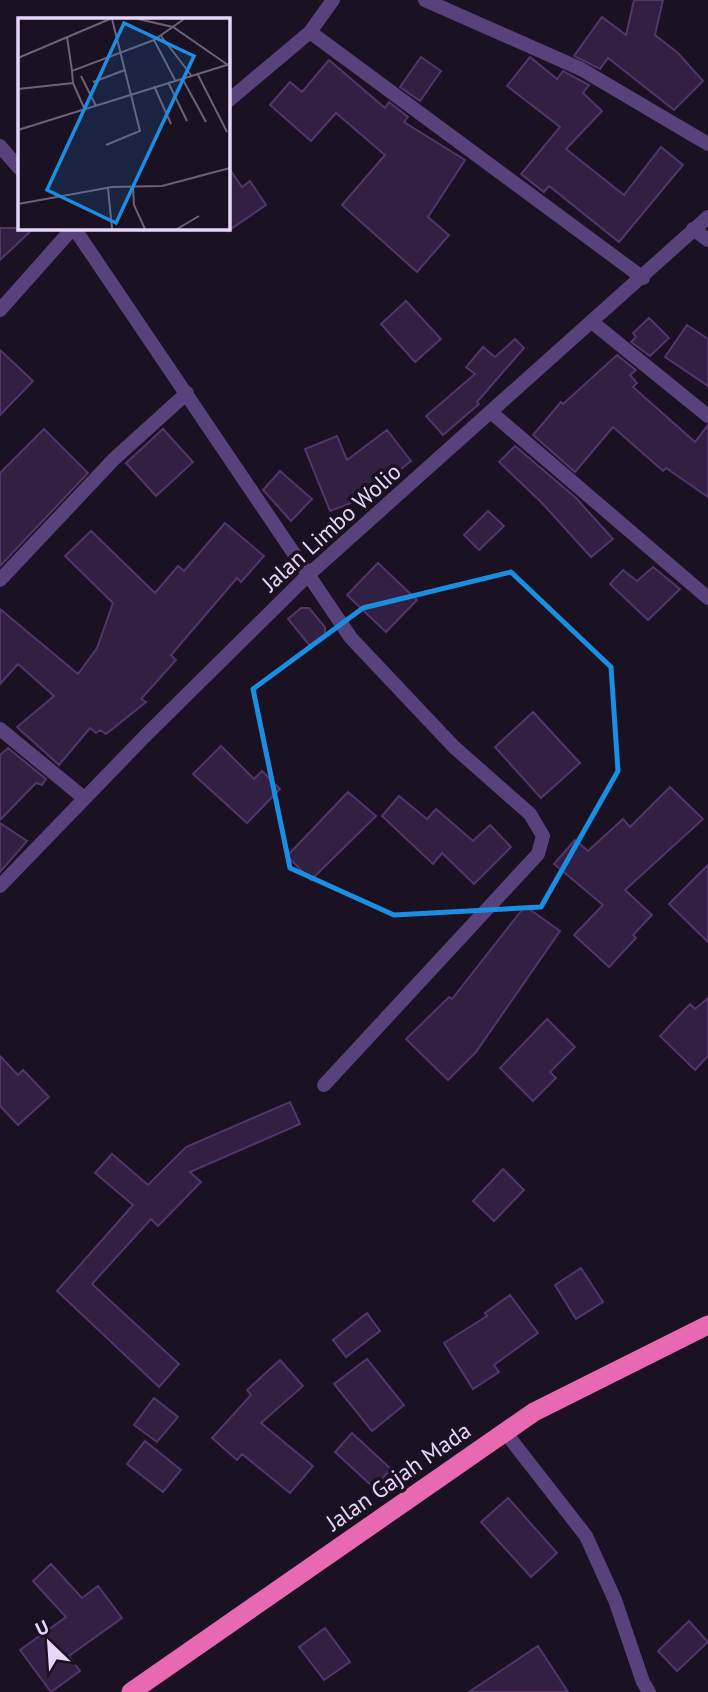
<svg xmlns="http://www.w3.org/2000/svg" width="708" height="1692" font-family="'PT Sans',sans-serif">
	<rect width="100%" height="100%" fill="#1a1123"/>
	<!-- building -->
	<path fill="#322042" stroke="#51356b" stroke-width="2" d="M634,0H663L655,35L678,53L703,81L674,110L608,58L600,69L574,56L602,17L626,35Z
		M421,57L441,71L420,101L400,87Z
		M530,57L557,79L563,71L589,85L583,93L602,111L566,149L624,195L661,147L683,165L619,242L549,186L544,192L521,174L560,127L507,86Z
		M329,60L385,108L389,102L408,117L404,122L465,160L428,217L449,235L417,272L342,205L385,155L336,113L311,141L270,105L290,82L302,92Z
		M228,167L242,187L250,181L266,205L228,231Z
		M0,228H34L0,260Z
		M406,301L441,339L415,362L381,324Z
		M649,318L669,338L650,356L631,342L636,337L633,333Z
		M687,325L708,339V386L665,357Z
		M515,339L524,348L477,402L479,404L443,435L426,416L475,374L466,367L483,347L495,357Z
		M0,350L33,381L0,415Z
		M617,355L636,370L630,375L637,383L633,387L695,442L708,425V497L666,468L663,471L613,427L575,472L533,435L561,402L563,404Z
		M44,429L88,473L0,566V473Z
		M163,429L193,462L156,496L126,463Z
		M387,430L411,461L364,498L330,511L305,449L337,436L347,460Z
		M515,446L576,498L613,539L591,557L541,502L499,462Z
		M280,471L312,499L291,521L263,490Z
		M488,511L504,526L479,550L464,535Z
		M225,523L264,556L241,582L237,578L171,655L176,660L141,699L146,702L106,734L100,730L96,733L90,728L59,765L17,727L54,696L18,664L0,684V609L78,674L97,648L113,603L65,556L91,531L155,593L178,566L184,571Z
		M378,563L417,600L386,632L347,595Z
		M653,567L680,589L648,620L610,584L623,570L637,581Z
		M301,608H309L325,627V635L311,647L288,619Z
		M533,712L580,763L541,798L495,747Z
		M221,746L254,779L262,771L280,789L247,823L193,774Z
		M8,748L46,779L42,785L36,783L0,820V755Z
		M670,787L703,819L625,890L652,915L633,935L636,938L609,967L574,935L603,905L554,864L575,840L588,851L623,819L630,827Z
		M348,792L376,816L311,880L287,856Z
		M399,796L427,819L436,809L473,841L490,825L511,847L474,884L442,853L433,864L382,816Z
		M0,823L27,841L0,872Z
		M708,865V942L669,904Z
		M525,906L560,931L476,1052L448,1080L406,1039L449,997L452,999Z
		M708,998V1056L695,1070L660,1036L690,1004L695,1009Z
		M547,1019L575,1047L550,1072L556,1078L533,1101L500,1068Z
		M0,1056L18,1075L23,1070L49,1097L18,1125L0,1106Z
		M290,1102L300,1124L190,1172L201,1182L158,1226L151,1219L92,1284L179,1364L159,1387L57,1291L133,1205L95,1173L112,1154L148,1185L186,1147Z
		M503,1169L524,1190L494,1221L473,1201Z
		M581,1268L603,1302L576,1319L555,1285Z
		M510,1295L538,1333L494,1365L499,1372L473,1389L444,1343L487,1316L485,1313Z
		M367,1313L380,1331L346,1357L333,1340Z
		M367,1359L404,1405L372,1431L334,1384Z
		M280,1360L303,1386L261,1423L313,1466L290,1493L242,1454L237,1460L212,1438L251,1395L247,1390Z
		M154,1398L178,1417L157,1442L134,1425Z
		M352,1433L391,1469L374,1488L335,1452Z
		M145,1441L181,1470L163,1492L127,1464Z
		M508,1498L557,1553L531,1577L481,1522Z
		M51,1564L82,1598L98,1586L122,1618L69,1656L80,1671L51,1692L20,1650L66,1617L33,1581Z
		M689,1621L708,1642L677,1671L658,1651Z
		M325,1628L350,1662L324,1680L299,1647Z
		M538,1646L568,1692H469Z"/>
	<g fill="none" stroke-linecap="round" stroke-linejoin="round">
		<!-- minor -->
		<path stroke="#57427c" stroke-width="14" d="M425,0L581,69L708,144
			M310,32L643,278
			M228,101L310,32L333,0
			M0,146L19,168
			M74,228L351,638L454,747L530,814L543,836L538,854L324,1085
			M693,229L708,240
			M0,310L73,228
			M592,322L708,416
			M492,413L708,598
			M0,580L114,459L187,393
			M0,729L84,798
			M0,886L145,736L307,576L708,217
			M505,1432L586,1536L615,1600L643,1682L649,1692"/>
		<!-- trunk -->
		<path stroke="#e968b2" stroke-width="19" d="M131,1692L534,1412L708,1325"/>
	</g>
	<!-- marked area -->
	<path fill="none" stroke="#1c8ee2" stroke-width="5" stroke-linejoin="round" d="M511,572L611,667L618,771L541,907L394,915L290,868L253,689L363,608Z"/>
	<g text-anchor="middle" dominant-baseline="central" stroke-width="7" stroke-linejoin="round" paint-order="stroke">
		<!-- street labels -->
		<g font-size="23" fill="#e7d8fa" stroke="#1a1123">
			<text transform="translate(331 527) rotate(-42)">Jalan Limbo Wolio</text>
			<text transform="translate(398 1476) rotate(-35)">Jalan Gajah Mada</text>
		</g>
	</g>
	<!-- overview -->
	<g transform="translate(18 18)">
		<rect width="212" height="212" fill="#1a1123"/>
		<path fill="none" stroke="#6c6179" stroke-width="2" d="M120,1L155,9L210,47M143,18L173,57M49,19L54,53L136,22L166,1M136,22L157,62M0,40L92,1M179,55L209,114M63,58L78,88M164,60L188,104M75,64L107,52M150,64L169,103M55,65L67,92M136,68L153,106M0,71L55,65L54,53M0,112L212,46M88,127L122,113L94,1M115,169L116,187L127,211M90,170L94,211M0,186L94,169L144,168L212,150M159,211L181,198"/>
		<path fill="#1c8ee2" fill-opacity="0.15" stroke="#1c8ee2" stroke-width="3.5" d="M106,5L176,38L98,205L29,172Z"/>
		<rect width="212" height="212" fill="none" stroke="#e7d8fa" stroke-width="3.5"/>
	</g>
	<!-- north arrow -->
	<g transform="translate(49 1643) rotate(335)" stroke="#1a1123" stroke-width="5" paint-order="stroke">
	<path d="M0-5L12 26L0 18L-12 26Z" fill="#e7d8fa"/>
	<text y="-10" font-size="19" font-weight="bold" text-anchor="middle" fill="#e7d8fa">U</text>
	</g>
</svg>
